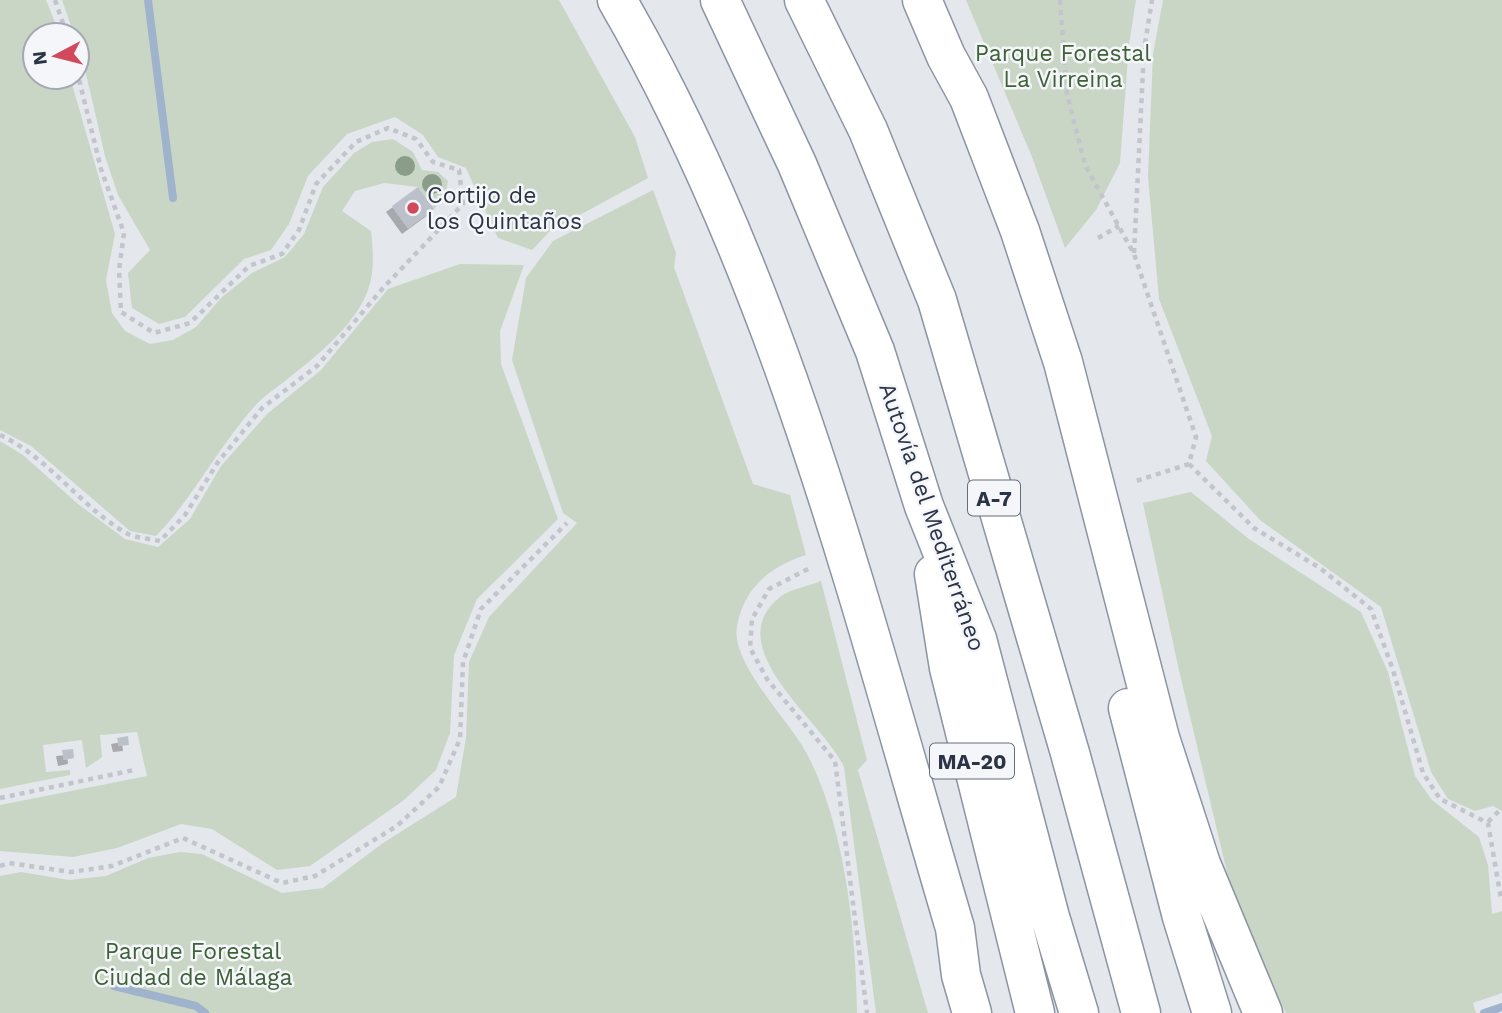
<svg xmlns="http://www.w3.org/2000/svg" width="1502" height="1013" font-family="'Work Sans',sans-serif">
	<defs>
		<filter id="shadow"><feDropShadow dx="-6" dy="6" stdDeviation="0" flood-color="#0004"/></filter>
	</defs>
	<rect width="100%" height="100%" fill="#e4e7ec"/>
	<!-- green -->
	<path fill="#c9d6c5" d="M0,0H46L60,35H35V77H70L115,234L106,280L112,313L125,331L150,344L173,340L196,327L221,298L252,273L285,257L304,234L323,187L354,153L372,142L393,139L413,152L422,170L438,172L448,181L445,197L434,209L418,187L384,183L355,191L342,211L371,231C373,250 375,271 368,290C356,324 318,355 290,377C278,387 263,396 253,408C217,449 193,498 156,536L130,531L31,446L0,430Z
		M62,0H559L635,137L648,178L550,231L532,250L498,238L466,168L438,157L423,135L395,117L347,134L308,176L289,224L271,250L244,259L185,317L159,324L132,308L128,273L150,250L118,195L105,156L77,35H74Z
		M966,0H1136L1129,44L1120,163L1096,210L1065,248L1032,157Z
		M1163,0H1502V811L1493,806L1475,811L1448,799L1431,772L1381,607L1260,520L1206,461L1212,436L1159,299L1148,177L1153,54Z
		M653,190L676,253L674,267L753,484L790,495L806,555C771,566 744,587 737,626C730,663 790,721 807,754C845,826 856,932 857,1013H0V876L21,872L69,880L106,876L148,858L180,852L202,854L282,893L323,888L383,843L456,797L466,738L469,662L489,617L577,523L563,513L512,360L526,278L553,241Z
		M460,264L524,265L500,331L501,364L558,519L477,599L454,655L450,733L436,770L404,800L310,866L277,870L212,829L181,824L117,848L73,857L0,851V805L147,776L137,732L100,735L102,757L86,768L82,740L43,745L46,772L70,770V775L0,789V441L23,455L78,504L125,539L158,547L190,519L221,466L267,414L321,370L388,289Z
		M1191,492L1249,539L1361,612L1388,672L1415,776L1432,800L1479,837L1488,865L1492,914L1502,911V993L1473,1003L1476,1013H1286L1235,906L1178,666L1143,503Z
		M821,581L867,760L858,770L928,1013H876L844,767C824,722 717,647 780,597C790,589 809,586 821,581Z"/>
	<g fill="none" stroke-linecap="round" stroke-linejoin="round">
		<!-- stream -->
		<path stroke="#9fb4cc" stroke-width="8" d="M148,0L173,198
			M114,986L196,1006L205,1013
			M1484,1013L1502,1007"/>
	</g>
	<!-- building -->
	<path fill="#bbc0ca" filter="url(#shadow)" d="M418,187L434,209L408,228L392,206Z
		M128,736L129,745L119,746L117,738Z
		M73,749L74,758L64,760L62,750Z"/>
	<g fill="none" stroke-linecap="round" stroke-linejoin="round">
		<!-- highway casing -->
		<g stroke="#8b94a3" stroke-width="41">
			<path id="highway" d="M617,0C783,286 862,614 955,928L961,975L972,1013
				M720,0L797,164L875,351L924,506L977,639L1050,917L1079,1013
				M804,0L868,130L937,300L1070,753L1141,1013
				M922,0L946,56L969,98L1020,231L1063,362L1160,738L1201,864L1263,1013
				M934,574L949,668L1035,1013
				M1128,708L1182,917L1212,1013"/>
		</g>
		<!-- path -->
		<path stroke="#c2c5cb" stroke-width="4.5" stroke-dasharray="5 5" stroke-linecap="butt" d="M55,0L67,35
			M1060,0L1067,94L1085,165L1134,254L1196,437L1189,464L1136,481
			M1098,238L1119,226
			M1134,253L1144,50L1152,0
			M0,435C51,459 81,508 128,534C137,538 150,539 160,541L185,515L218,462L262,408L317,366L383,288L463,204L459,170L433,162L416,139L388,128L356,142L316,184L299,230L282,254L249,266L190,323L154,333L121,312L119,270L124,233L101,169L77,71
			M1189,464L1254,528L1320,568L1371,609L1393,670L1423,773L1440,799L1488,823L1501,899
			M808,569L769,589L752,619L750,648L767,679L835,761L867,1013
			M0,798L134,770
			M1488,822L1502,808
			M0,866L9,863L71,872L112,866L183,838L282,883L315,876L397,826L439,787L460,739L463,662L481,609L567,523"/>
		<!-- highway -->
		<use href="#highway" stroke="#fff" stroke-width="38"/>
	</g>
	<!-- trees -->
	<g fill="#899d89">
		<circle cx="405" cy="166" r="10"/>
		<circle cx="432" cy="184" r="10"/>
	</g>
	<!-- markers -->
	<circle fill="#d1495b" stroke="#f4f6f9" stroke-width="2.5" cx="413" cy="208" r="7"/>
	<g text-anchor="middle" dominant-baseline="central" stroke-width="5" stroke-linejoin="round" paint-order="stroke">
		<!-- shield labels -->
		<g fill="#f4f6f9" stroke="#676e7b" stroke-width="2">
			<rect x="968" y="480.5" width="52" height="35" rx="5"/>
			<rect x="930" y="743.5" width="84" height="35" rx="5"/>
		</g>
		<g font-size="21" font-weight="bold" fill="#2b3445">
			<text x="994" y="498">A-7</text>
			<text x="972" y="761">MA-20</text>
		</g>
		<!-- park labels -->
		<g font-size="23" fill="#3f6138" stroke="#f4f6f9">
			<text x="1063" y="53">Parque Forestal<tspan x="1063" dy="26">La Virreina</tspan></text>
			<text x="193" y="951">Parque Forestal<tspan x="193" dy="26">Ciudad de Málaga</tspan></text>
		</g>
		<!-- poi labels -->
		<g font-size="23" fill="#2b3445" stroke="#f4f6f9" text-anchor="start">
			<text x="427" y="195">Cortijo de<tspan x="427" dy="26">los Quintaños</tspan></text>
		</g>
		<!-- street labels -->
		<g font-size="23" fill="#2b3445" stroke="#f4f6f9">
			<text transform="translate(932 517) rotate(71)">Autovía del Mediterráneo</text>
		</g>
	</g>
	<!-- north arrow -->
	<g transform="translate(56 56) rotate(263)"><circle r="33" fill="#f4f6f9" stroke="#a4a8b1" stroke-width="2"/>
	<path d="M0-5L12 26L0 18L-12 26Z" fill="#d1495b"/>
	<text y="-10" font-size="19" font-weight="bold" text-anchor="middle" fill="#2b3445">N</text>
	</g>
</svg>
